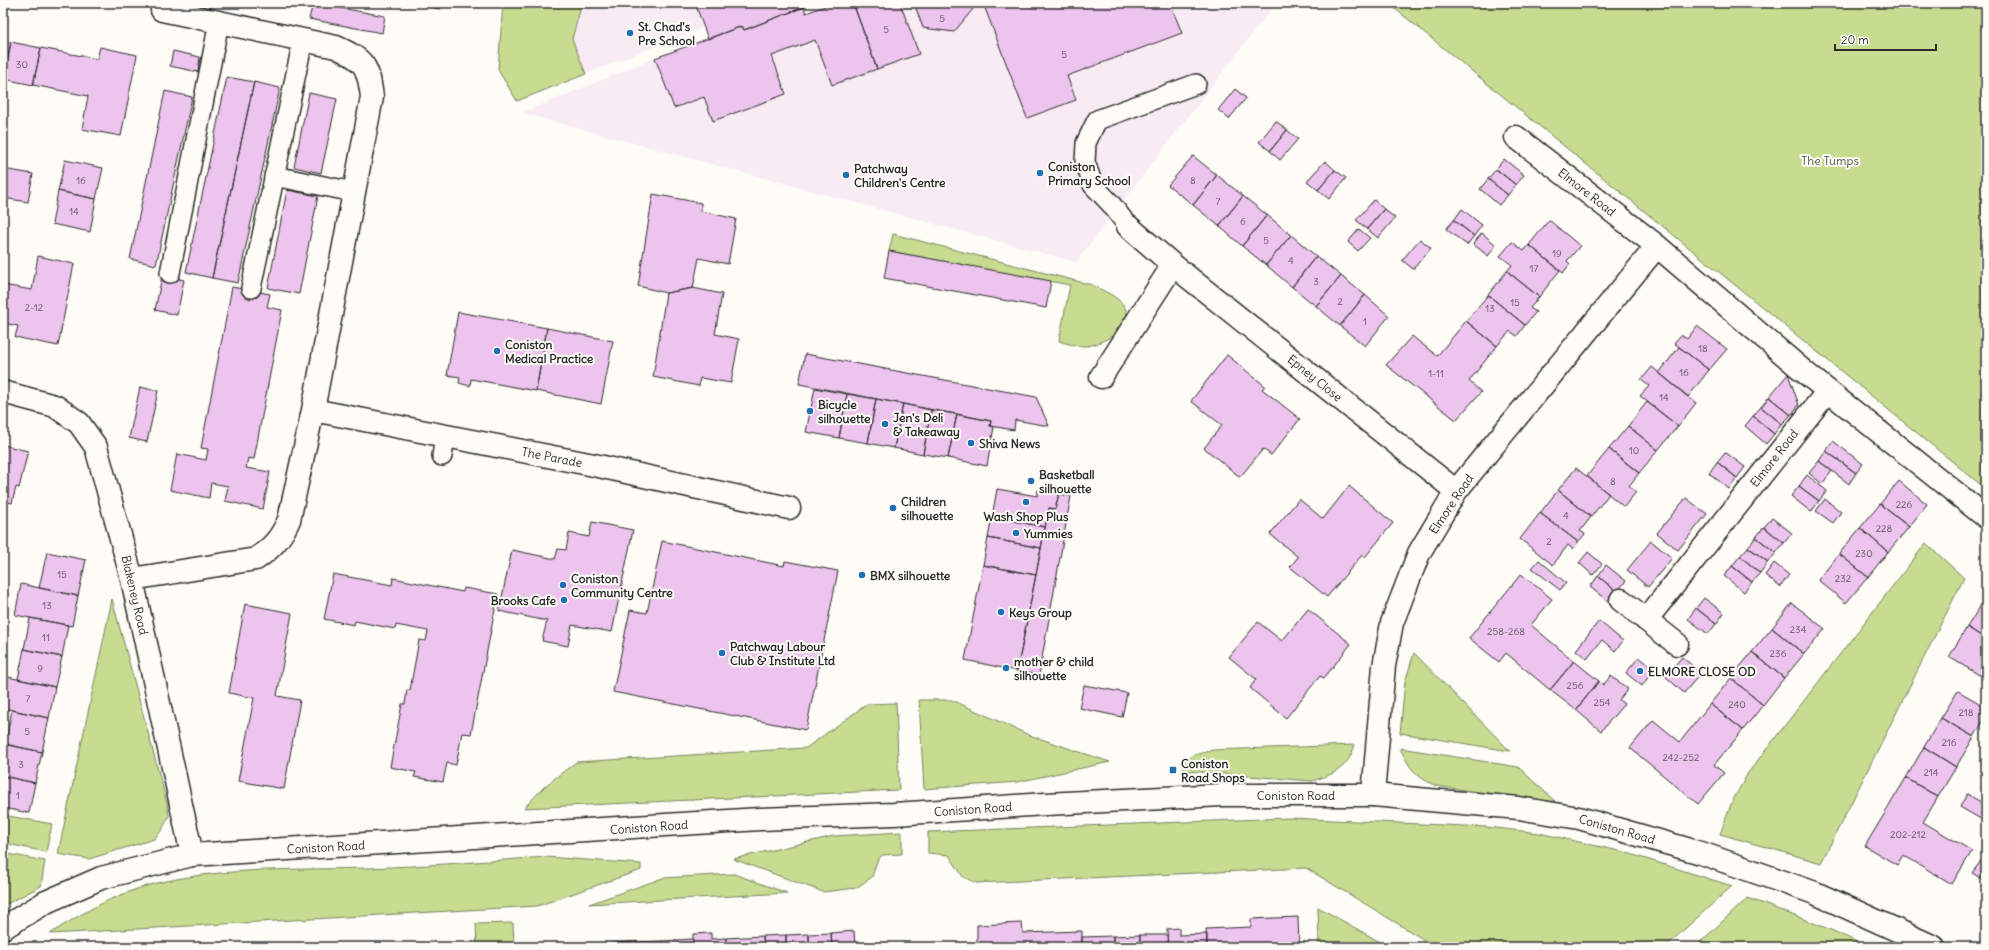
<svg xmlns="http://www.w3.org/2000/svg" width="1989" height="950" font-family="Delius,sans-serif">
	<rect width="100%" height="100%" fill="#fdfcf7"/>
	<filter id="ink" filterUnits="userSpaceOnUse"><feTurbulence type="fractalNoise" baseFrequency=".025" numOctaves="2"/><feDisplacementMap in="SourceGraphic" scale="8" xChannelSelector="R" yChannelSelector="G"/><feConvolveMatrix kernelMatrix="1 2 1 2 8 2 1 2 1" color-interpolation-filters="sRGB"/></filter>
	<g filter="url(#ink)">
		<!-- built -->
		<path fill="#f8ebf4" d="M503,3H695L704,27L517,101L498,70Z
			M900,3H914L923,28L971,3H983L1027,118L1076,100L1067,76L1182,33L1170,3H1276L1076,262L522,113L655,58L674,108L704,97L713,121L786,95L772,56L815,40L832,85L919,54Z"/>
		<!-- green -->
		<path fill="#c7dc91" stroke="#79845e" d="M503,3H582L572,39L586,74L517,101L498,70Z
			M1388,3H1986V489Z
			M893,234L1092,285C1103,291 1119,296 1125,308C1135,327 1101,345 1086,346C1077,346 1068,344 1059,341L1070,285L889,251Z
			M1926,543L1964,578L1821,863L1720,834L1732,802L1748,773Z
			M112,599L167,803L169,816L162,830L154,839L89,859L58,854Z
			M1414,653L1510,751L1400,733L1405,682Z
			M919,700H952L1029,735L1110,762L1017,782L924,789Z
			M896,703L899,790L524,808L545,786L576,762L806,748L867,704Z
			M1355,745C1347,769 1335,774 1312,781L1187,771L1184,767L1183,761L1194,755L1213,750Z
			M1400,748L1518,767L1557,803L1436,786C1415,776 1410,769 1400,748Z
			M3,815L52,824L46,852L3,843Z
			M1289,818L1487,827L1539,833L1624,852L1732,886L1665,947H1436L1306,868L976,883L963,877L949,855L928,853V832Z
			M902,832V854L882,855L877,861L872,877L856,888L823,892L733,859L834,836Z
			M3,853L45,861L41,886L3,906Z
			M546,857L641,864V870L537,906L50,934C84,911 121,891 162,882C229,867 300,870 368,868C427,866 487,861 546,857Z
			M734,874L787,893L589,904L663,878Z
			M1748,898L1829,929L1868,947H1695Z
			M1318,907L1389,947H1319Z
			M513,923L514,947H477L476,924Z"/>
		<!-- building -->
		<path fill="#edc4ed" stroke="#2b2b2b" d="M313,3L385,16L382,33L309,19Z
			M409,3H441L440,9Z
			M695,3H802L804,7L744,30L742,26L708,39Z
			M833,3H853L877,69L832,85L815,40L772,56L786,94L713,121L704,97L674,108L655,58L742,26L744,30L804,7L806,13Z
			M853,3H900L919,54L877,69Z
			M914,3H971L973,9L954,32L923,28Z
			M983,3H1170L1182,33L1067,76L1076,100L1027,118Z
			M3,41L11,42L4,79H3Z
			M11,42L41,48L33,85L4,79Z
			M100,47L137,55L121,136L82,129L88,96L33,85L41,48L97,59Z
			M173,51L200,57L198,72L170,66Z
			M227,77L254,82L212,278L186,272Z
			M254,82L280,88L238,283L212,278Z
			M1235,89L1246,98L1229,119L1218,110Z
			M165,91L192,97L156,265L130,259Z
			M309,93L337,99L321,173L294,167Z
			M1276,121L1287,130L1270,151L1259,142Z
			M1287,130L1298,139L1280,160L1270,151Z
			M1193,156L1217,175L1193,205L1168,185Z
			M1504,159L1524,175L1516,185L1496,169Z
			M65,160L103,168L96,199L58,191Z
			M1325,161L1335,170L1318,190L1307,181Z
			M3,169L33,174L28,202L3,198Z
			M1496,169L1516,185L1508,195L1488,179Z
			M1335,170L1346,178L1329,199L1318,190Z
			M1217,175L1243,196L1219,226L1193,205Z
			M1488,179L1508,195L1499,205L1480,189Z
			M287,190L318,196L299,294L268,288Z
			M58,191L96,199L90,232L52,224Z
			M653,194L701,203V211L736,219L728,264L699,258L693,288L666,293L638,286Z
			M1243,196L1267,215L1242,246L1219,226Z
			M1374,200L1384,209L1367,229L1356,220Z
			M1384,209L1395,218L1378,238L1367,229Z
			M1462,209L1482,225L1474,236L1454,220Z
			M1267,215L1291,235L1266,265L1242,246Z
			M1454,220L1474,236L1467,245L1446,229Z
			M1549,220L1580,246L1567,261L1570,264L1563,273L1529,245Z
			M1359,229L1370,238L1358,251L1348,242Z
			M1482,233L1496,245L1488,256L1473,244Z
			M1291,235L1316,256L1292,287L1266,265Z
			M1420,239L1431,248L1413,269L1402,260Z
			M1512,242L1524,251L1529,245L1560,270L1539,297L1507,271L1512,265L1500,256Z
			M889,251L1051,281L1046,308L884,278Z
			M38,256L74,264L58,346L15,337L18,326L3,323V285L32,290Z
			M1316,256L1341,276L1316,306L1292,287Z
			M1507,271L1539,297L1530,308L1536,312L1525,325L1488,295Z
			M162,276L184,280L177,315L155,310Z
			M1341,276L1365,295L1340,326L1316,306Z
			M232,287L270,294L267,307L282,310L254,459L248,458L246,468L270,472L263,509L225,501L228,486L211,483L209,498L170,490L177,454L206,460L208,449L201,448Z
			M693,288L722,294L715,334L739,339L731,383L700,378L699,386L653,377L666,293Z
			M1365,295L1389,316L1365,346L1340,326Z
			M1488,295L1525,325L1517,336L1510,331L1497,346L1466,321Z
			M458,312L547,328L536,391L471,379L470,386L459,383L460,377L447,375Z
			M1466,321L1497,346L1469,381L1481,392L1456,420L1386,365L1412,336L1437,356Z
			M1697,326L1727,349L1709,370L1674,343L1681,335L1687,339Z
			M547,328L613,341L601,404L536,391Z
			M1679,347L1709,370L1688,397L1659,373Z
			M805,354L1036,397L1049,426L1015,420L1014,430L990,426L991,421L799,384Z
			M1227,355L1265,386L1262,389L1300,419L1271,455L1263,449L1240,477L1204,448L1222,425L1191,401Z
			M1652,367L1696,403L1678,426L1640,396L1649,386L1641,380Z
			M1788,374L1799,405L1791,415L1769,397Z
			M140,387L158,391L147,442L129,438Z
			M815,388L847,394L839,438L806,432Z
			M847,394L876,399L868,443L839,438Z
			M1769,397L1791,415L1782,424L1761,407Z
			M876,399L903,404L894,448L868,443Z
			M1647,402L1678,426L1658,450L1628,426Z
			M903,404L931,410L923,454L894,448Z
			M1761,407L1782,424L1774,434L1753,416Z
			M931,410L957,414L948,458L923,454Z
			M957,414L991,421L990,426L994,427L987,466L948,458Z
			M1753,416L1774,434L1766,444L1745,426Z
			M1628,426L1658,450L1639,473L1609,449Z
			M1833,441L1863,464L1856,473L1826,451Z
			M3,445L28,451L19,488L16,487L12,503L3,501Z
			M1609,449L1639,473L1629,486L1636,492L1624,507L1587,476Z
			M1826,451L1856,473L1849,484L1819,461Z
			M1725,452L1745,467L1737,478L1717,462Z
			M1819,461L1832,471L1822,484L1809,473Z
			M1717,462L1737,478L1729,489L1709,473Z
			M1576,468L1609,494L1591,517L1558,490Z
			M1807,475L1827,491L1819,501L1799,486Z
			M1899,481L1927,504L1909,527L1880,504Z
			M1349,486L1393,523L1365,557L1362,555L1327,597L1290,567L1298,557L1270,534L1299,499L1323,519Z
			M1799,486L1819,501L1811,512L1791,496Z
			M997,489L1037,496L1038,490L1059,494L1055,509L1049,508L1045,527L992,517Z
			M1558,490L1591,517L1580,531L1585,534L1578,542L1540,513Z
			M1059,494L1071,496L1039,675L1017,671L1049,508L1055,509Z
			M1686,498L1707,514L1678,550L1657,533Z
			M1825,499L1841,512L1833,523L1816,511Z
			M1880,504L1909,527L1888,552L1860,528Z
			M1540,513L1578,542L1573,549L1568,545L1553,565L1520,539Z
			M992,517L1045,527L1041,548L988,538Z
			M1772,518L1792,533L1784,543L1764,527Z
			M592,522L633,530L612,632L572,625L568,646L542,641L547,621L499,611L512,550L555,559L558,549L566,550L569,533L589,537Z
			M1764,527L1784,543L1776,553L1756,537Z
			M1860,528L1888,552L1868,577L1839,554Z
			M1756,537L1776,553L1768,562L1748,547Z
			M988,538L1041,548L1036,575L983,565Z
			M662,541L784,566L785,561L838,571L806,730L613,692L630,610L647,613Z
			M1651,541L1672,558L1648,587L1627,570Z
			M1748,547L1768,562L1760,573L1740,556Z
			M47,552L86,560L78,596L39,588Z
			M1588,552L1602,564L1593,575L1579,563Z
			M1839,554L1868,577L1846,603L1818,580Z
			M1740,556L1760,573L1752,582L1732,566Z
			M1539,560L1566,583L1560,590L1532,568Z
			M1774,563L1789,575L1780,587L1765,575Z
			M983,565L1036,575L1017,671L965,660Z
			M1606,565L1626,581L1617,592L1598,576Z
			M1732,566L1752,582L1744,592L1724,576Z
			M333,574L392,585L393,578L463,592L464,588L498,594L471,734L462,733L456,765L447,763L443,782L414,777L416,772L390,767L402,704H405L407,690H410L419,640L426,641L428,631L396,625L395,629L355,621L354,625L324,619Z
			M1521,574L1552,599L1531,625L1574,661L1550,690L1506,653L1499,662L1469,638Z
			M1598,576L1617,592L1609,602L1590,587Z
			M21,584L78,596L72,626L15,615Z
			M1704,598L1724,613L1716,624L1696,608Z
			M1983,602L1986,603V639L1967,627Z
			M1792,603L1825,629L1804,654L1772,628Z
			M245,604L292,613L277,696L300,700L284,789L238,781L254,698L229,693Z
			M1696,608L1716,624L1708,634L1688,619Z
			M1308,609L1351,644L1324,678L1320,676L1286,718L1250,688L1256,679L1229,657L1258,622L1282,641Z
			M30,618L68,625L62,657L24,649Z
			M1599,621L1623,641L1615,651L1602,640L1587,659L1576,650Z
			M1967,627L1986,639V668L1981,676L1949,657Z
			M1772,628L1804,654L1784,678L1752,652Z
			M24,649L62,657L55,687L18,679Z
			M1752,652L1784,678L1763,705L1731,678Z
			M1639,657L1654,669L1642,686L1626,673Z
			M1682,657L1701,673L1684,693L1665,676Z
			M1574,661L1599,681L1576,710L1550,690Z
			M3,676L55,687L49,718L3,708Z
			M1611,676L1628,689L1619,700L1624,704L1601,731L1576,710L1599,681L1603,685Z
			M1731,678L1763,705L1743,730L1710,704Z
			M1084,685L1127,693L1122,717L1079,708Z
			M1958,691L1986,707V716L1974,737L1941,718Z
			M1710,704L1743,730L1714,765L1724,773L1698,804L1630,748L1653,720L1680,742Z
			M12,710L49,718L42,752L5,744Z
			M1941,718L1974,737L1956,767L1924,747Z
			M3,744L42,752L35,783L3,776Z
			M1924,747L1956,767L1938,797L1906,778Z
			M3,776L35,783L29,813L3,808Z
			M1906,778L1938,797L1923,822L1972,851L1952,884L1903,855L1897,865L1865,846Z
			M1967,794L1986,805V822L1960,807Z
			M1983,858L1986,860V881L1972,873Z
			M1298,917L1299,947H1207L1206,929L1251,927V919Z
			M1022,923L1023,933L1082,931V947H977V925Z
			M1179,928V935L1207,934V947H1168L1167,929Z
			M854,931L855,947H832L831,933Z
			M711,933V939L726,938V947H693V934Z
			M831,933L832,947H809V934Z
			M809,934V947H786V935Z
			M786,935V947H764L763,936Z
			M1140,935V947H1113V936Z
			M1140,935H1167L1168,947H1140Z
			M763,936L764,947H726V938Z
			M1113,936V947H1082V937Z
			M693,939V947H662V941Z
			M662,941V947H630V942Z
			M630,942V947H603V944Z
			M603,944V947H575V945Z
			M435,945V947H390Z"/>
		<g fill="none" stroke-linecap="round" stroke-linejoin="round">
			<!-- lane casing -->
			<g stroke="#2b2b2b" stroke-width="22">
				<path id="lane" d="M274,176L354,192
					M1128,226L1111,204L1093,185L1085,162L1086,143L1097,120L1196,84
					M170,273L219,22
					M251,288L303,40
					M442,456L445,437"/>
			</g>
			<!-- street casing -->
			<g stroke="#2b2b2b" stroke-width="25">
				<path id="street" d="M1516,137L1657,246L1808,375L1986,517
					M1128,226L1173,265L1456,491
					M1101,377L1173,265
					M3,392L55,406L79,423L96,447L132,579L192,855
					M313,410L594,465L789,508
					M132,579L256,559C273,547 280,539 289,520L313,410L372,97C368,66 365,60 336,47L162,10
					M1621,600L1677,644
					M1646,620L1828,391
					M1373,795L1384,666L1392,623L1419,553L1456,491L1657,246"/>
			</g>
			<!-- secondary casing -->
			<g stroke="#2b2b2b" stroke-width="25">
				<path id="secondary" d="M3,928L46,902L101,878L192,855L760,819L894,814L1046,804L1222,795H1373L1519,808L1579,818L1701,853L1815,893L1934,947"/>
			</g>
			<!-- lane -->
			<use href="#lane" stroke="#fdfcf7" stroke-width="19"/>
			<!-- street -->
			<use href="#street" stroke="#fdfcf7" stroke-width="22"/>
			<!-- secondary -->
			<use href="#secondary" stroke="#fdfcf7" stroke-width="22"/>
		</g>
	</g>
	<!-- markers -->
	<g fill="#1f6fb2" stroke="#fdfcf7" stroke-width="1.5">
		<circle cx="630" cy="33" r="4"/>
		<circle cx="1040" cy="173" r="4"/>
		<circle cx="846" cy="175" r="4"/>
		<circle cx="497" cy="351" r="4"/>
		<circle cx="810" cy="411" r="4"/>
		<circle cx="885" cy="424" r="4"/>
		<circle cx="971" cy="443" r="4"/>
		<circle cx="1031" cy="481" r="4"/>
		<circle cx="1026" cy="502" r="4"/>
		<circle cx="893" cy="508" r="4"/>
		<circle cx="1016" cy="533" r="4"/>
		<circle cx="862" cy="575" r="4"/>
		<circle cx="563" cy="585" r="4"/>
		<circle cx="564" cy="600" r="4"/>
		<circle cx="1001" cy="612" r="4"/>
		<circle cx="722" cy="653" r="4"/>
		<circle cx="1006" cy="668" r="4"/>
		<circle cx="1640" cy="671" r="4"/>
		<rect x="1169" y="766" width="8" height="8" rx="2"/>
	</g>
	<g text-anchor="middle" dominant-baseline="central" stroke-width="4" stroke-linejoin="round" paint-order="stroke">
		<!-- number labels -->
		<g font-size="10" fill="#5c515c">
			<text x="942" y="18">5</text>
			<text x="886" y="29">5</text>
			<text x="1064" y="54">5</text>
			<text x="22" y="64">30</text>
			<text x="81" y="180">16</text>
			<text x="1193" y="180">8</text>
			<text x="1218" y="201">7</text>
			<text x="74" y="211">14</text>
			<text x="1243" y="221">6</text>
			<text x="1266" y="240">5</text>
			<text x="1557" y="253">19</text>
			<text x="1291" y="260">4</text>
			<text x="1534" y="268">17</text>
			<text x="1316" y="281">3</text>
			<text x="1340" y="301">2</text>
			<text x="1515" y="302">15</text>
			<text x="34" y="307">2-12</text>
			<text x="1490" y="308">13</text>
			<text x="1365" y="321">1</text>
			<text x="1703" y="348">18</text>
			<text x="1684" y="372">16</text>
			<text x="1436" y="373">1-11</text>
			<text x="1664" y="397">14</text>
			<text x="1634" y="450">10</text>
			<text x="1613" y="481">8</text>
			<text x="1904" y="504">226</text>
			<text x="1566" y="515">4</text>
			<text x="1884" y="528">228</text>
			<text x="1549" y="541">2</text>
			<text x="1864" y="553">230</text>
			<text x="62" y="574">15</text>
			<text x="1843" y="578">232</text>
			<text x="47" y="605">13</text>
			<text x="1798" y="629">234</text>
			<text x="1506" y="631">258-268</text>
			<text x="46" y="637">11</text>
			<text x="1778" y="653">236</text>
			<text x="40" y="668">9</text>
			<text x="1575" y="685">256</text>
			<text x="28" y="698">7</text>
			<text x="1602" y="702">254</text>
			<text x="1737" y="704">240</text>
			<text x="1966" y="712">218</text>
			<text x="27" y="731">5</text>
			<text x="1949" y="742">216</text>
			<text x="1681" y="757">242-252</text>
			<text x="21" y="764">3</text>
			<text x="1931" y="772">214</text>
			<text x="18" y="795">1</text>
			<text x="1908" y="834">202-212</text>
		</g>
		<!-- poi labels -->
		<g font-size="12" font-weight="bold" fill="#2b2b2b" stroke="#fdfcf7" text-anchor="start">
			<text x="638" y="26">St. Chad's<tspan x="638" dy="14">Pre School</tspan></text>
			<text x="1048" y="166">Coniston<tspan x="1048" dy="14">Primary School</tspan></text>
			<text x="854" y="168">Patchway<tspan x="854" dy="14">Children's Centre</tspan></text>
			<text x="505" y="344">Coniston<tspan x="505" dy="14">Medical Practice</tspan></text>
			<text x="818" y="404">Bicycle<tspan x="818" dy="14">silhouette</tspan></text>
			<text x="893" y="417">Jen's Deli<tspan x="893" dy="14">&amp; Takeaway</tspan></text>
			<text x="979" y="443">Shiva News</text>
			<text x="1039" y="474">Basketball<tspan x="1039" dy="14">silhouette</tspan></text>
			<text x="901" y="501">Children<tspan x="901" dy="14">silhouette</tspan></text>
			<text x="1026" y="516" text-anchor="middle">Wash Shop Plus</text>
			<text x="1024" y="533">Yummies</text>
			<text x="870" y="575">BMX silhouette</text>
			<text x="571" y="578">Coniston<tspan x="571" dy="14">Community Centre</tspan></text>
			<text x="556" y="600" text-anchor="end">Brooks Cafe</text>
			<text x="1009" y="612">Keys Group</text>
			<text x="730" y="646">Patchway Labour<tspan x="730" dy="14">Club &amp; Institute Ltd</tspan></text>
			<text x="1014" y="661">mother &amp; child<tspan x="1014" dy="14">silhouette</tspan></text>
			<text x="1648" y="671">ELMORE CLOSE OD</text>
			<text x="1181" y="763">Coniston<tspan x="1181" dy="14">Road Shops</tspan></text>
		</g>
		<!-- park labels -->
		<g font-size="12" fill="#525744" stroke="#fdfcf7">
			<text x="1830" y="160">The Tumps</text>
		</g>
		<!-- street labels -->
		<g font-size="12" fill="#2b2b2b" stroke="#fdfcf7">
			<text transform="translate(1587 192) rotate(38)">Elmore Road</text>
			<text transform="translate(1315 378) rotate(39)">Epney Close</text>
			<text transform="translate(552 457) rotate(11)">The Parade</text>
			<text transform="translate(1774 458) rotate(-52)">Elmore Road</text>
			<text transform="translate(1451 504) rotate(-56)">Elmore Road</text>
			<text transform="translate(135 595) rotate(77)">Blakeney Road</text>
			<text x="1296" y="795">Coniston Road</text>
			<text transform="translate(973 809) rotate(-4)">Coniston Road</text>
			<text transform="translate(649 827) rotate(-4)">Coniston Road</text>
			<text transform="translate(1617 829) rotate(16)">Coniston Road</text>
			<text transform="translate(326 847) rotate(-3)">Coniston Road</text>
		</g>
	</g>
	<!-- margin -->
	<rect width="1989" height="950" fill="none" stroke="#fdfcf7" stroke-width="16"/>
	<rect x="8" y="8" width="1973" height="934" fill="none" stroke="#2b2b2b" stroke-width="1.5" filter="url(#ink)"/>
	<!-- scale -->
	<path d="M1835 44v6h101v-6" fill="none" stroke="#2b2b2b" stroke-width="2"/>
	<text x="1841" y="44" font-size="12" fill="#2b2b2b" stroke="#fdfcf7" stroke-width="3" paint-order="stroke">20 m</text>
</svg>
